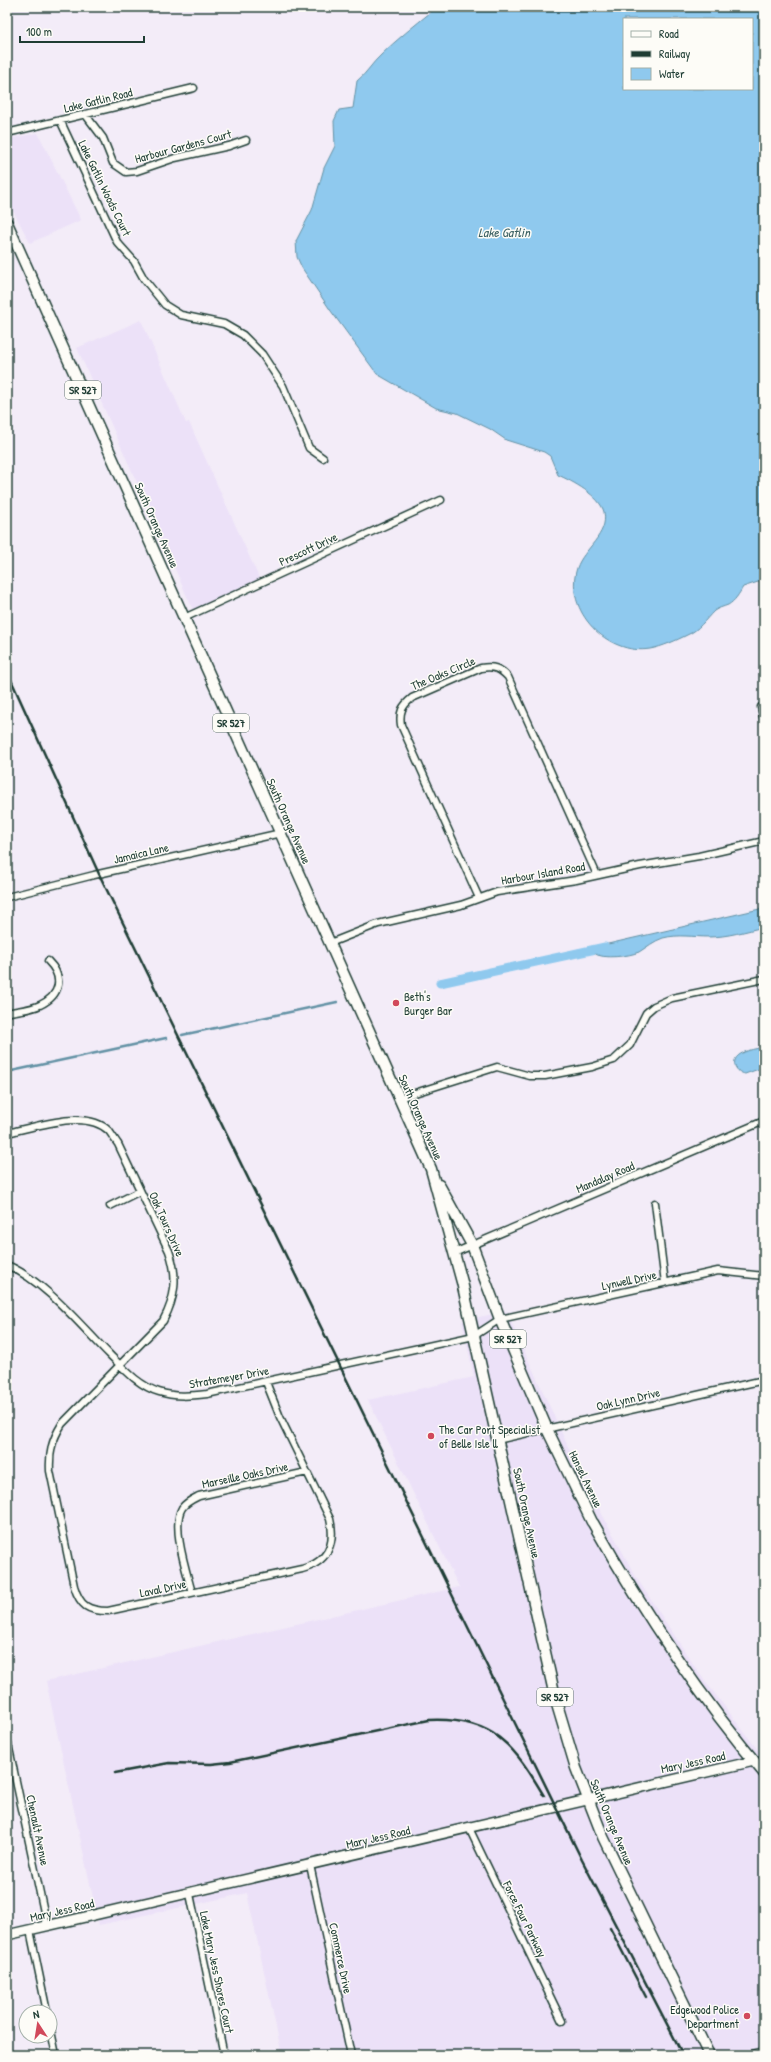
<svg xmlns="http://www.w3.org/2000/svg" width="771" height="2062" font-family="'Patrick Hand',sans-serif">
	<rect width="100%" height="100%" fill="#f3ecf8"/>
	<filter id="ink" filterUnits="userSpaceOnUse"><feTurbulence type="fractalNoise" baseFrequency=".025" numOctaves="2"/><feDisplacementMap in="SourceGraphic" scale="8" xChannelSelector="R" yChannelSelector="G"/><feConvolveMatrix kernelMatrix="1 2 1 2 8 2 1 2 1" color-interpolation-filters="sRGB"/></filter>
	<g filter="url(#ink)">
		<!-- built -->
		<path fill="#ece1f8" d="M38,133L81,220L30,243L7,199V139Z
			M141,320L186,423L189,422L260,580L193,610L123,451L153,438L123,451L77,348Z
			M506,1311L582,1477L636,1577L699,1673L764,1758V2055H290L281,2050L247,1893L99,1925L46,1681L459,1587L368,1400L474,1377L462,1321Z"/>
		<!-- water -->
		<path fill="#8fc9ee" stroke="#6291a4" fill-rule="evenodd" d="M435,7H764V580L743,587C739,594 735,601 728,605C723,607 718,608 714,611C705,620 699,630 687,635C677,640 662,647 650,649C608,656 563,611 577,568C583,549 609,535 604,512C600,496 572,481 558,475L550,456L544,452L506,440L490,429L457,413L436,408L377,374L331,311L302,268L297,257L296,241L312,210L324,168L335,146L334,121L339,110L353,108L357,81C367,73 372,63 381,55C396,40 414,26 431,12ZM624,19H752V89H624Z
			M764,908V927C746,931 727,937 709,937C694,937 678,934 663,938C654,941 647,947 639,952C630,956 602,960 594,953V950L608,944Z
			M764,1047V1067L745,1074C741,1073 737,1071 735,1066C731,1052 755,1049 764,1047Z"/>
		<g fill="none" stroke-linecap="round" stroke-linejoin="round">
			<!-- stream -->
			<path stroke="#6291a4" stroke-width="2.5" d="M182,1035L337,1002
				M7,1072L166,1038"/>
			<!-- canal -->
			<path stroke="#8fc9ee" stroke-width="9" d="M440,983L605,947"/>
			<!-- street casing -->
			<g stroke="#1f3d34" stroke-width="9">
				<path id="street" d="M85,114L103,138L113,163L126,172L137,171L175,158L229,146L246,140
					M60,120L117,242L134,261L144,279L165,305L181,315L224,324L243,335L262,354L283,386L309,448L323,458
					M7,133L194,88
					M184,618L441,500
					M761,707L764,721
					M7,897L94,875L281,833
					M479,898L401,725C399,712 402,706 412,698L481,668C493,666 500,668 508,677L597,875
					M330,943L378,924L461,905L497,892L576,880L640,866L699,856L764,841
					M7,1013C17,1010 31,1010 40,1005C61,995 64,977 48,961
					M399,1098L497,1067L530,1076H545L592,1067L614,1060L630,1045L646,1013L654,1006L672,998L764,979
					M7,1133C35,1127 86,1108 109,1131C112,1135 115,1140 118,1144L169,1251C178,1276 176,1297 163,1321L62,1424C52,1440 49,1452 50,1471L74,1586C80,1606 88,1611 108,1611L302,1569C327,1562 336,1544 330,1519L280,1417L266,1382
					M655,1203L665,1283
					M110,1206L140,1191
					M454,1253L764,1121
					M7,1265C46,1282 80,1325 110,1355C124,1369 139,1386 159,1392C175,1397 190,1396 207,1394L474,1336L500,1319L718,1271L764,1276
					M497,1440L764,1380
					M192,1593C187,1573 171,1526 182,1508C186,1502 193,1499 199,1496L307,1472
					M7,1739L47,1926
					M469,1828L562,2021
					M310,1865L351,2055
					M190,1894L224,2055
					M30,1930L47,2012
					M50,2026L56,2055
					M748,2055L764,2051"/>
			</g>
			<!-- secondary casing -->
			<g stroke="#1f3d34" stroke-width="12">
				<path id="secondary" d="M7,1935C256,1878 504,1817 754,1761"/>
			</g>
			<!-- primary casing -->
			<g stroke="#1f3d34" stroke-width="13">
				<path id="primary" d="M7,223L431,1169L462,1282L556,1701L576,1768L603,1837L709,2055
					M439,1185L472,1245L500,1319L547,1429L592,1522
					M593,1523C643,1612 698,1695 764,1773"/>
			</g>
			<!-- street -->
			<use href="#street" stroke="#fdfcf7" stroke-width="6"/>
			<!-- secondary -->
			<use href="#secondary" stroke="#fdfcf7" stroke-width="9"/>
			<!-- primary -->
			<use href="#primary" stroke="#fdfcf7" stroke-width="10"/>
			<!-- rail -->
			<path stroke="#1f3d34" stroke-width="2.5" d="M7,671L99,874L582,1860L683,2055
				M115,1773L169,1763L211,1764L230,1762L429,1720C493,1717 514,1745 544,1796
				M610,1928L646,1997"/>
		</g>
	</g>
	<!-- markers -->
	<g fill="#d1495b" stroke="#fdfcf7" stroke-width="1.5">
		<circle cx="396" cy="1003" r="4"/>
		<circle cx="431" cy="1436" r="4"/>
		<circle cx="747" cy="2016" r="4"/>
	</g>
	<g text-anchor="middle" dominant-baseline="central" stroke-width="3" stroke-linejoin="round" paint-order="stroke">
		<!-- shield labels -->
		<g fill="#fdfcf7" stroke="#62766e" stroke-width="1">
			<rect x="65" y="381" width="36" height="18" rx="3"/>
			<rect x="213" y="714" width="36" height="18" rx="3"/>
			<rect x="490" y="1330" width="36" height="18" rx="3"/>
			<rect x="537" y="1688" width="36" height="18" rx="3"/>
		</g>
		<g font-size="11" font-weight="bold" fill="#1f3d34">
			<text x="83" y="390">SR 527</text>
			<text x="231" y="723">SR 527</text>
			<text x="508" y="1339">SR 527</text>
			<text x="555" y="1697">SR 527</text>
		</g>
		<!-- street labels -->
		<g font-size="12" fill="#1f3d34" stroke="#fdfcf7">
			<text transform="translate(98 100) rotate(-14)">Lake Gatlin Road</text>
			<text transform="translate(183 146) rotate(-15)">Harbour Gardens Court</text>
			<text transform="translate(105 188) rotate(64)">Lake Gatlin Woods Court</text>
			<text transform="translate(157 525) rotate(66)">South Orange Avenue</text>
			<text transform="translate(308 549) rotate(-25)">Prescott Drive</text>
			<text transform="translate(443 673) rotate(-23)">The Oaks Circle</text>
			<text transform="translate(289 821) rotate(66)">South Orange Avenue</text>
			<text transform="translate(141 853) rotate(-13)">Jamaica Lane</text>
			<text transform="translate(543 873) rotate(-10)">Harbour Island Road</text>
			<text transform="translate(421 1117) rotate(66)">South Orange Avenue</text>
			<text transform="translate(605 1177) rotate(-23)">Mandalay Road</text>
			<text transform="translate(167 1224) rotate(66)">Oak Tours Drive</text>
			<text transform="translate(629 1280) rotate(-12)">Lynwell Drive</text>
			<text transform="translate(229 1377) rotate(-10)">Stratemeyer Drive</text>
			<text transform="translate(628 1399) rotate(-13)">Oak Lynn Drive</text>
			<text transform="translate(245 1475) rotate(-12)">Marseille Oaks Drive</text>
			<text transform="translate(586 1479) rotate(64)">Hansel Avenue</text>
			<text transform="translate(527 1513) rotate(78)">South Orange Avenue</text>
			<text transform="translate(163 1588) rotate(-12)">Laval Drive</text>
			<text transform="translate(693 1762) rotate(-12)">Mary Jess Road</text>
			<text transform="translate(612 1822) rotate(67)">South Orange Avenue</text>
			<text transform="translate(38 1830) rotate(78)">Chenault Avenue</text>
			<text transform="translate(378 1837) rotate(-13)">Mary Jess Road</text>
			<text transform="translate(62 1910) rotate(-13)">Mary Jess Road</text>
			<text transform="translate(525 1919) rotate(64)">Force Four Parkway</text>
			<text transform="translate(341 1958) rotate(78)">Commerce Drive</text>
			<text transform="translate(217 1972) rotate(78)">Lake Mary Jess Shores Court</text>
		</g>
		<!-- poi labels -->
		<g font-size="12" fill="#1f3d34" stroke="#fdfcf7" text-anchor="start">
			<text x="404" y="996">Beth's<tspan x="404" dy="14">Burger Bar</tspan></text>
			<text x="439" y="1429">The Car Port Specialist<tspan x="439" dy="14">of Belle Isle ll</tspan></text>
			<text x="739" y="2009" text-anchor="end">Edgewood Police<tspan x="739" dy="14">Department</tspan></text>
		</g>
		<!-- water labels -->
		<g font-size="13" font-style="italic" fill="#3b6062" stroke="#fdfcf7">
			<text x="504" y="232">Lake Gatlin</text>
		</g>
	</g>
	<!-- margin -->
	<rect width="771" height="2062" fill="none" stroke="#fdfcf7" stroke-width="24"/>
	<rect x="12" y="12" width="747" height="2038" fill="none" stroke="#1f3d34" stroke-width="1.5" filter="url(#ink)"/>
	<!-- legend -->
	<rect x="623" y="18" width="130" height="72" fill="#fdfcf7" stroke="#a4b0a9"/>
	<rect x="631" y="31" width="20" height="6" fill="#fdfcf7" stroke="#a4b0a9"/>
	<text x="659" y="38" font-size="12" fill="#1f3d34">Road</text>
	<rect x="631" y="51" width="20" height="6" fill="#1f3d34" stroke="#a4b0a9"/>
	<text x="659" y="58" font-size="12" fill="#1f3d34">Railway</text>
	<rect x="631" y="68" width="20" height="12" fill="#8fc9ee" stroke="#a4b0a9"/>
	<text x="659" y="78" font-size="12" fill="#1f3d34">Water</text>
	<!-- north arrow -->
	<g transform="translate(38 2024) rotate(348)"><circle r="19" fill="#fdfcf7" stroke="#a4b0a9"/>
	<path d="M0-3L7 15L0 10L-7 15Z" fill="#d1495b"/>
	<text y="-6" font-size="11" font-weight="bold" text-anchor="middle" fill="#1f3d34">N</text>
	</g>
	<!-- scale -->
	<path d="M20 36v6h124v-6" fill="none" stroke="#1f3d34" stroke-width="2"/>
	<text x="26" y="36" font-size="12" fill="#1f3d34" stroke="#fdfcf7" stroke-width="3" paint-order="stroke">100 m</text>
</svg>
